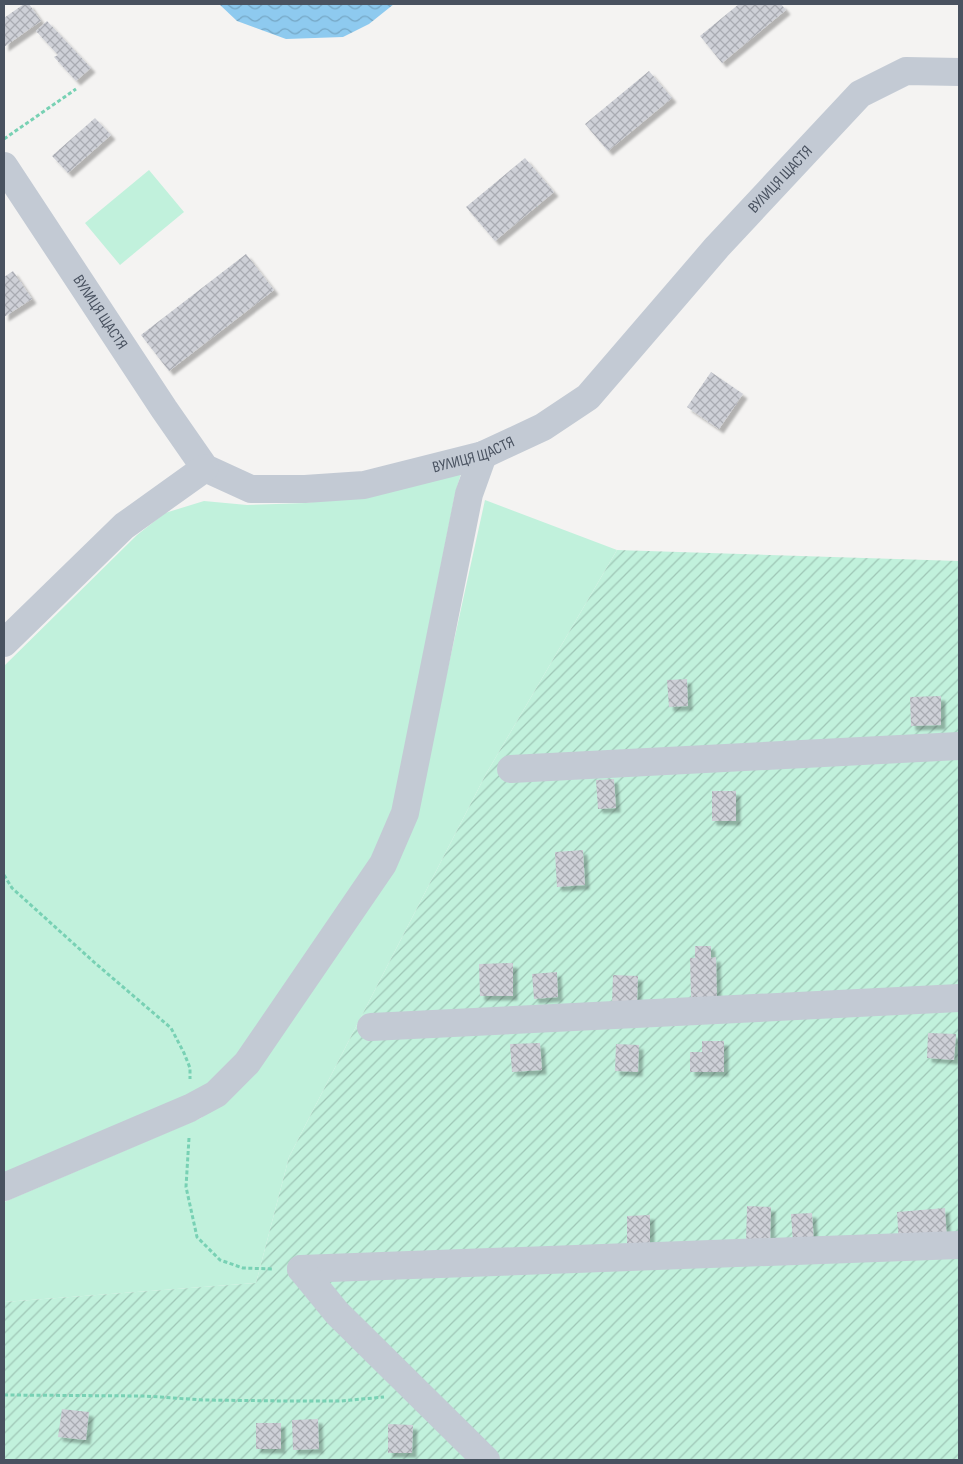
<svg xmlns="http://www.w3.org/2000/svg" width="963" height="1464" font-family="'Sofia Sans Condensed',sans-serif">
	<defs>
		<pattern id="garden-furrows" width="10" height="10" patternUnits="userSpaceOnUse" patternTransform="scale(1.25)"><rect width="10" height="10" fill="#c1f1dc"/><path d="M-1 1l2-2M0 10L10 0M9 11l2-2" fill="none" stroke="#9fc6b6"/></pattern>
		<pattern id="water-waves" width="16" height="10" patternUnits="userSpaceOnUse" patternTransform="scale(1.25)"><rect width="16" height="10" fill="#8ecaef"/><path d="M0 5q4-4 8 0t8 0" fill="none" stroke="#76a7c5"/></pattern>
		<pattern id="building-cross-hatch" width="8" height="8" patternUnits="userSpaceOnUse" patternTransform="scale(1.25)"><rect width="8" height="8" fill="#ced0d7"/><path d="M0 0l8 8M0 8l8-8" fill="none" stroke="#a9abb2"/></pattern>
		<filter id="shadow"><feDropShadow dx="4.5" dy="4.5" stdDeviation="1" flood-color="#0004"/></filter>
	</defs>
	<rect width="100%" height="100%" fill="#f4f3f2"/>
	<!-- green -->
	<path fill="#c1f1dc" d="M149,170L184,212L120,265L85,223Z
		M462,470L455,494L393,808L370,861L242,1051L214,1081L182,1100L4,1176V666L137,535L165,513L204,501L247,505L306,503L368,495Z
		M485,500L617,550L486,774L289,1157L256,1283L4,1302V1202L201,1118L226,1099L416,813Z"/>
	<!-- garden -->
	<path fill="url(#garden-furrows)" d="M617,550L959,561V1460H4V1302L256,1283L289,1157L486,774Z"/>
	<!-- water -->
	<path fill="url(#water-waves)" d="M219,4H394L369,24L343,37L286,39L237,21Z"/>
	<!-- building -->
	<path fill="url(#building-cross-hatch)" filter="url(#shadow)" d="M24,4H29L41,21L4,47V18Z
		M739,4H781L786,10L722,63L700,36Z
		M47,21L91,68L76,81L54,57L58,55L36,31Z
		M649,71L672,98L608,151L585,124Z
		M95,118L111,135L68,173L52,156Z
		M525,158L554,192L495,241L466,207Z
		M246,254L274,290L169,371L141,335Z
		M13,271L32,299L4,317V277Z
		M711,372L743,394L719,429L687,407Z
		M687,679L688,706L669,707L667,680Z
		M941,696V725L911,726L910,697Z
		M614,779L616,808L598,809L596,780Z
		M712,791H736V821H712Z
		M583,850L585,885L557,887L555,852Z
		M695,946H711V958L716,957L717,997L691,998L690,958H695Z
		M513,963V996H480L479,964Z
		M557,972L558,997L534,999L532,974Z
		M613,975L638,976L637,1004L612,1003Z
		M928,1033L956,1034L954,1060L927,1058Z
		M702,1041H724V1072H690V1052H702Z
		M540,1043L542,1070L512,1072L510,1044Z
		M616,1044L639,1045L638,1072L615,1071Z
		M747,1206L771,1207L770,1245L746,1244Z
		M945,1208L947,1241L899,1244L897,1212Z
		M812,1213L814,1243L793,1244L791,1214Z
		M650,1215V1251L627,1252V1216Z
		M62,1409L89,1412L86,1440L58,1437Z
		M318,1419L319,1449L293,1450L292,1420Z
		M256,1423H281V1449H256Z
		M388,1424L413,1425L412,1453H388Z"/>
	<g fill="none" stroke-linecap="round" stroke-linejoin="round">
		<!-- path -->
		<path stroke="#78d1b4" stroke-width="3" stroke-dasharray="4 2.5" stroke-linecap="butt" d="M4,139L76,89
			M4,875L12,888L95,963L171,1028L184,1053L190,1068V1079
			M189,1138L186,1187L197,1237L220,1260L243,1268L274,1269
			M4,1395L145,1396L203,1400L287,1401H341L384,1397"/>
		<!-- minor -->
		<g stroke="#c3cad4" stroke-width="28">
			<path id="s1" d="M4,166L164,409L205,468L251,489H305L364,485L483,455L543,427L588,397L717,247L860,94L906,71L959,72"/>
			<path d="M4,643L124,526L205,468"/>
			<path d="M511,769L959,746"/>
			<path d="M371,1027L959,998"/>
			<path d="M4,1187L190,1108L216,1094L247,1063L383,864L405,813L469,494L483,455"/>
			<path d="M301,1269L959,1245"/>
			<path d="M301,1269L337,1313L486,1460"/>
		</g>
	</g>
	<g text-anchor="middle" dominant-baseline="central" stroke-width="4" stroke-linejoin="round" paint-order="stroke">
		<!-- street labels -->
		<g font-size="16" fill="#495260" stroke="#fff">
			<text stroke="none"><textPath href="#s1" startOffset="1060">ВУЛИЦЯ ЩАСТЯ</textPath></text>
			<text stroke="none"><textPath href="#s1" startOffset="175">ВУЛИЦЯ ЩАСТЯ</textPath></text>
			<text stroke="none"><textPath href="#s1" startOffset="640">ВУЛИЦЯ ЩАСТЯ</textPath></text>
		</g>
	</g>
	<!-- border -->
	<rect width="963" height="1464" fill="none" stroke="#495260" stroke-width="10"/>
</svg>
